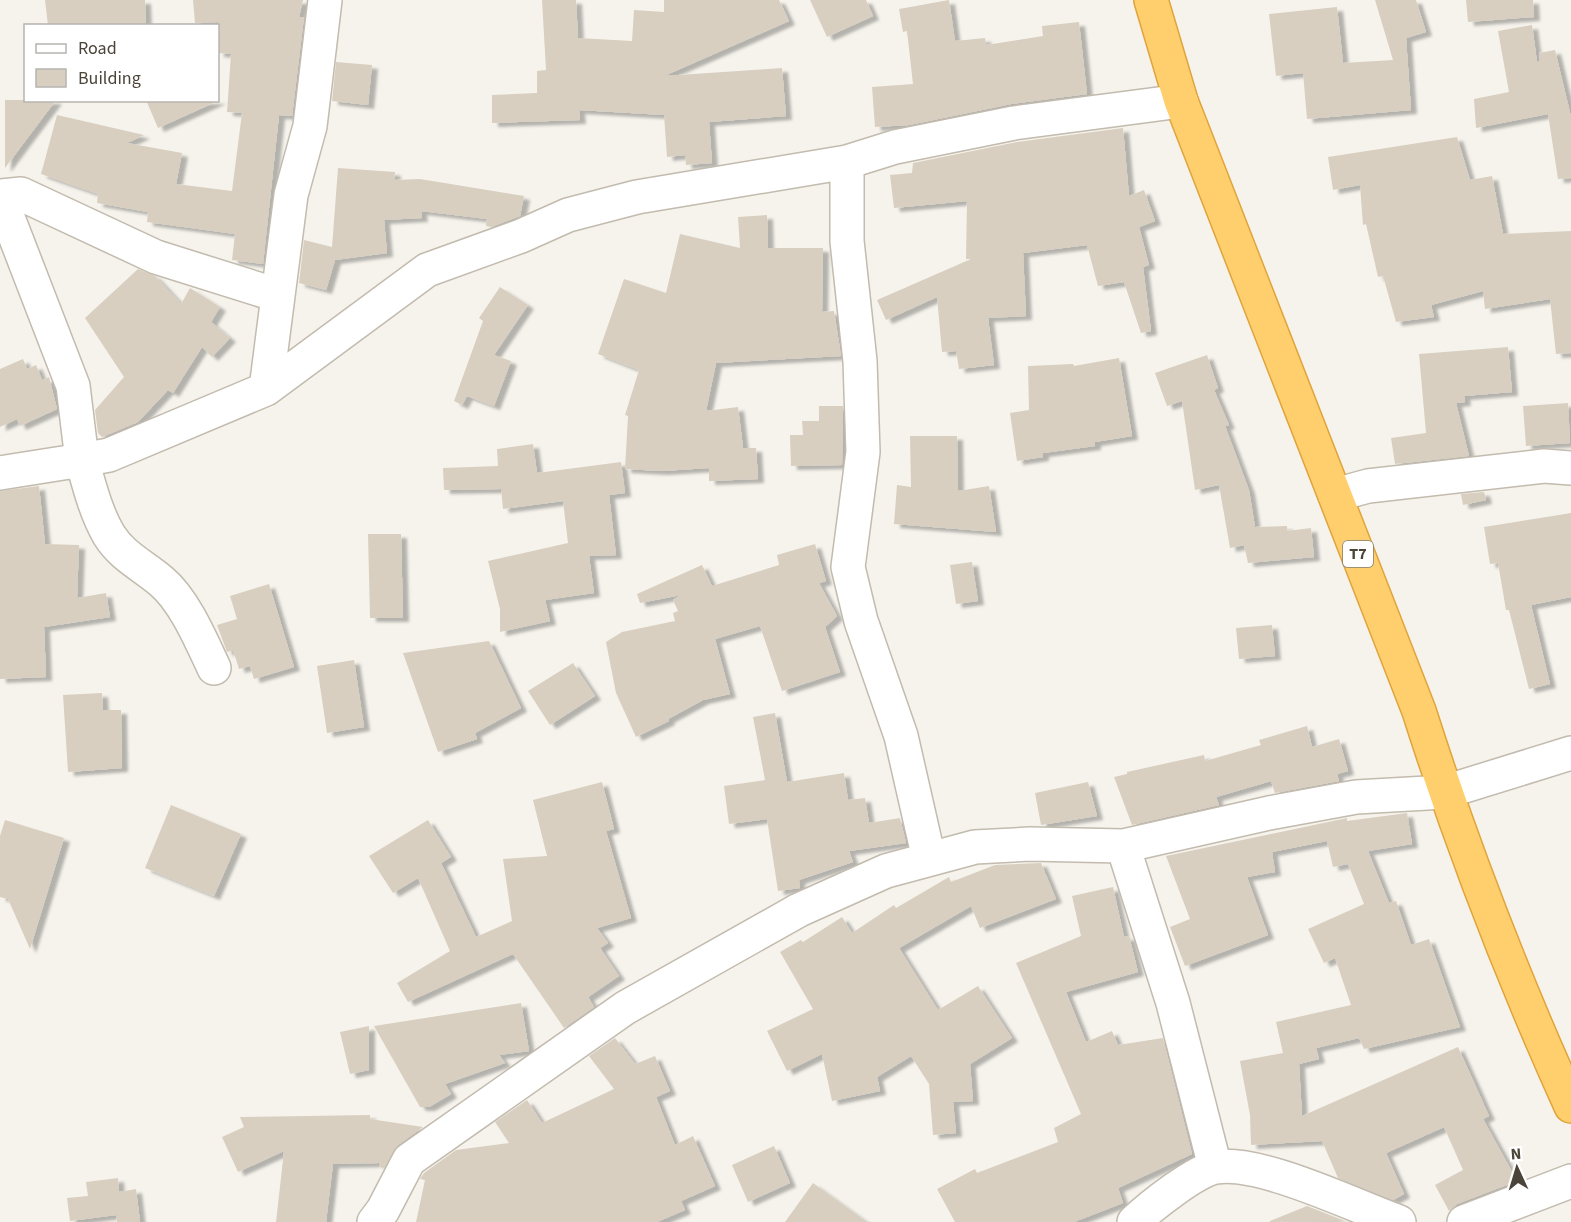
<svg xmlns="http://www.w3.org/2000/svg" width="1571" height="1222" font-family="'Source Sans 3',sans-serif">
	<defs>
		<filter id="shadow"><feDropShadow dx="6" dy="4" stdDeviation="1.5" flood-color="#0004"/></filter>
	</defs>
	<rect width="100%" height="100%" fill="#f6f3ec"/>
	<!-- building -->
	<path fill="#d8cfc1" filter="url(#shadow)" d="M45,0H145L146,26H48Z
		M193,0H303L299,17H304L292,116L279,115L263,264L232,260L235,234L147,222L148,212L97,203L98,194L41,174L57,115L144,135L127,143L182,153L176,184L232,191L242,113L227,112L231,54L218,53V22L195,23Z
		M542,0H576L578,38L632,41L634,10L664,12V0H779L789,21L664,76L782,68L786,116L709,122L712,163L686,165L685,155L667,157L664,115L579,110L580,120L492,123V95L537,93V71L546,70Z
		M810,0H866L873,16L827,37Z
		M949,0L955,41L985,38L986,45L1043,36L1042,26L1079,22L1087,94L1011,104L909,125L875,127L872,87L913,84L907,31L903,32L899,9Z
		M1375,0H1416L1426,32L1406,38L1411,110L1307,119L1303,73L1276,76L1269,14L1337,7L1343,63L1393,60Z
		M1466,0H1533L1534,17L1468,22Z
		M1532,25L1537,62L1540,61L1539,53L1555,50L1571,117V178L1558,179L1548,114L1476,128L1474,99L1509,92L1498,31Z
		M336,62L372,65L368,105L332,101Z
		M5,100H56L5,168Z
		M146,100H220L158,128Z
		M1123,128L1129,196L1144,190L1155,221L1139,227L1149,265L1143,267L1151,331L1141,333L1124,282L1098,286L1087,245L1023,253L1026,316L988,318L994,365L959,369L956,351L942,352L937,297L886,320L877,300L971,259H966L967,201L894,208L890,175L912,173L913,163L1017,142Z
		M1457,137L1470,180L1492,176L1503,234L1571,231V353L1556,354L1550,299L1485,309L1483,291L1431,305L1434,317L1396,322L1383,276L1378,277L1366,224L1363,225L1360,185L1333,190L1328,157Z
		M338,168L395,172L394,180L420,179L524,196L520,216L491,227L486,226L487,219L421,211L422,218L384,220L387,253L335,260L326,290L299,283L304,240L332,247Z
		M767,215L768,248H823L822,312L834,311L841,356L716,363L706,411L738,407L743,448H756L758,479L709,481V468L662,471L625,469L628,416L625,415L639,370L598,354L624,279L666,293L680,234L740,248L738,217Z
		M138,269L155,276L181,304L190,288L220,307L211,322L230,338L212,357L202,347L173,393L168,390L138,422L102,437L98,433L95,410L124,377L85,318Z
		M500,287L528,305L494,355L511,361L494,406L467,396L462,405L454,401L483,321L479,318Z
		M1508,347L1512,392L1464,396L1465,402L1456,403L1469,456L1395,464L1391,438L1426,433L1419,354Z
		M1207,355L1218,388L1214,390L1229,425L1225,426L1249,490L1255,527L1287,526V531L1311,528L1314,557L1248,563L1244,545L1230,548L1219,485L1195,490L1182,401L1167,406L1155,373Z
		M1119,358L1132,436L1095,442V446L1043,453V457L1017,461L1010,413L1029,410L1028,366L1073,364L1074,366Z
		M23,359L27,369L36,365L42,380L49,377L57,409L20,426L17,419L0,427V369Z
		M1568,403L1570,443L1526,446L1523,406Z
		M819,406H843L842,465L791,466L790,435H803L802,421H819Z
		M910,436H957L958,491L989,486L996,532L894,524L897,485L911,487Z
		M533,444L537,473L621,462L625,493L609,495L616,555L589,556L594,593L545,600L550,621L500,632V609L488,561L568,543L563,501L503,509L501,489L444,490L443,468L498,466L497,449Z
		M39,486L45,544L79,545L77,598L106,593L110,617L44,627L46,677L0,679V491Z
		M1484,492L1486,500L1463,505L1461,494Z
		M1571,513V597L1531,605L1550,684L1529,689L1509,610H1506L1498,563L1490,564L1484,527Z
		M368,534H401L403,618H370Z
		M815,544L826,581L819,583L837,616L825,627L840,672L782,691L760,626L715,639L730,694L703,700L668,719L669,721L636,737L616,693L606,642L622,632L675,621L673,613L678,611L673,600L681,595L640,603L637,594L702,565L712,586L779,565L777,555Z
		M972,562L978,601L956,604L950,565Z
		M269,584L294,667L254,679L250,666L239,669L233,650L227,652L217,625L237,619L230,596Z
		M1272,625L1275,656L1239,659L1236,628Z
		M489,641L521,708L475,733L477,739L438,752L403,653Z
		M354,660L364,727L327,733L317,666Z
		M573,663L595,696L550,725L528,691Z
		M102,693L103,710H121L122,768L68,772L63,695Z
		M775,713L787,782L844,773L848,800L865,798L869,823L900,818L906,843L849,851L853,862L799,880L800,888L778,891L767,819L729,824L724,786L765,780L753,717Z
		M1307,726L1312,747L1339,739L1348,771L1337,774L1339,781L1275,793L1271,781L1216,797L1219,805L1132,825L1114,777L1127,774V772L1204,755L1205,761L1261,745L1259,740Z
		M602,782L614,829L606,831L631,918L597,928L608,943L600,948L619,976L588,997L594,1007L564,1028L513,954L408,1002L397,983L450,951L418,878L393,893L369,856L428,820L451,857L441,863L476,937L512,921L503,859L547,856L533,800Z
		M1088,782L1097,816L1041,825L1035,793Z
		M171,805L241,834L214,896L145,868Z
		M1407,813L1412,844L1368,851L1389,903L1396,901L1411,945L1429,939L1460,1027L1364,1049L1359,1038L1316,1048L1319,1059L1299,1064L1302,1116L1458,1047L1489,1116L1483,1119L1517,1181L1457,1204L1449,1211L1435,1185L1463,1170L1444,1127L1386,1153L1404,1194L1393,1200L1338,1178L1322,1141L1251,1145L1250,1115L1240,1061L1283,1053L1276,1022L1351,1005L1335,958L1324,963L1308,929L1364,904L1348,864L1333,867L1327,841L1272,852L1275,872L1247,877L1268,935L1185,966L1170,927L1190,919L1166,856L1347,818V821Z
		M5,820L64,838L30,949L8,899L0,897V836Z
		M1041,863L1056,899L980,928L971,906L899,948L938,1010L978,986L1012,1038L970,1064L973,1101L953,1102L956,1133L933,1135L929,1084L911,1056L877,1077L880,1091L832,1101L822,1054L787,1071L767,1031L813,1009L780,952L801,940L803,942L842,917L852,933L894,905L896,908L949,877L951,882L995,865Z
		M1113,887L1124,937L1129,936L1138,972L1066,992L1086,1042L1112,1031L1118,1045L1163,1038L1192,1154L1118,1188L1123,1203L1074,1222H955L937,1189L975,1169L977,1173L1058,1142L1054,1128L1081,1114L1016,963L1081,936L1072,896Z
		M521,1003L529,1051L499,1055L505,1063L445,1084L451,1094L429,1107H420L374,1026Z
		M369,1026V1070L350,1074L340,1032Z
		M615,1038L635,1064L655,1056L670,1091L656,1097L675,1145L693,1136L715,1186L681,1201L685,1210L657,1222H416L425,1180L420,1179L424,1173L456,1150L509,1143L495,1122L527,1100L542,1123L614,1089L589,1056Z
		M370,1115V1119L423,1127L398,1145L384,1168L379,1167V1163L333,1164L326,1222H276L284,1151L238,1172L222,1137L244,1127L240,1117Z
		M774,1146L790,1183L748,1202L732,1165Z
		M118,1178L119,1192L136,1189L140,1222H117L116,1215L70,1221L67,1198L88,1196L86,1182Z
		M813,1183L867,1222H785Z
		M1307,1206L1345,1221L1270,1222V1221Z"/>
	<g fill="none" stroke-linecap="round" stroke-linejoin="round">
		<!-- minor casing -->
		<g stroke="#c2bbae" stroke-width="36">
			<path id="minor" d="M847,162V241L860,361L863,452L848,567L861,621L901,736L929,859
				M0,196L21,194L156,257L277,295
				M0,197L73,386L82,460L0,473
				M266,389L291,195L310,126L325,0
				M1335,495L1368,486L1544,466L1571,468
				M214,668C201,640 184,600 161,581C142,565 122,556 109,535C96,513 89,485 82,460L109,455L266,389L427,270L521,236L568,215L637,197L847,162L895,147L1014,123L1181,101
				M1123,846L1173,1003L1215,1167
				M374,1222L383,1210L409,1160L625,1008L799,910L886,871L975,847L1030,844L1123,846L1269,813L1356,797L1445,792L1571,753
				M1134,1222C1150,1207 1196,1170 1217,1167C1260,1160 1355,1206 1399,1222
				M1464,1222L1571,1181"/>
		</g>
		<!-- highway casing -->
		<g stroke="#e0a43c" stroke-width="36">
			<path id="highway" d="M1151,0L1181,101L1419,711C1462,846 1513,978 1571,1106"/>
		</g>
		<!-- minor -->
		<use href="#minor" stroke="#fff" stroke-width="33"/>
		<!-- highway -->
		<use href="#highway" stroke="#ffcf6e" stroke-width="33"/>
	</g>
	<g text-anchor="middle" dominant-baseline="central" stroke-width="4.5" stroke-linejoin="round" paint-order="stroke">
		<!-- shield labels -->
		<rect fill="#fff" stroke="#817c74" stroke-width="1.5" x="1343" y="541" width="30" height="26" rx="4.5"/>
		<g font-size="16" font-weight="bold" fill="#4b4439">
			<text x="1358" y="554">T7</text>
		</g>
	</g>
	<!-- legend -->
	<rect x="24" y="24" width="195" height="78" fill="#ffffff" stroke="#b7b4b0" stroke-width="1.5"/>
	<rect x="36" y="44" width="30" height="9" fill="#ffffff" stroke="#b7b4b0" stroke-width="1.5"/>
	<text x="78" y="54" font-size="18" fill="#4b4439">Road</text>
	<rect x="36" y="69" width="30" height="18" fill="#d8cfc1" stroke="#b7b4b0" stroke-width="1.5"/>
	<text x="78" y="84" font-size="18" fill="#4b4439">Building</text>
	<!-- north arrow -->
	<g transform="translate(1517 1168) rotate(356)" stroke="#ffffff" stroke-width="4.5" paint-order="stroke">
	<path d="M0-4.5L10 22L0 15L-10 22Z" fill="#4b4439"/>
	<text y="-9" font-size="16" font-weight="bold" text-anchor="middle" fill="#4b4439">N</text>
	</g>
</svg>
